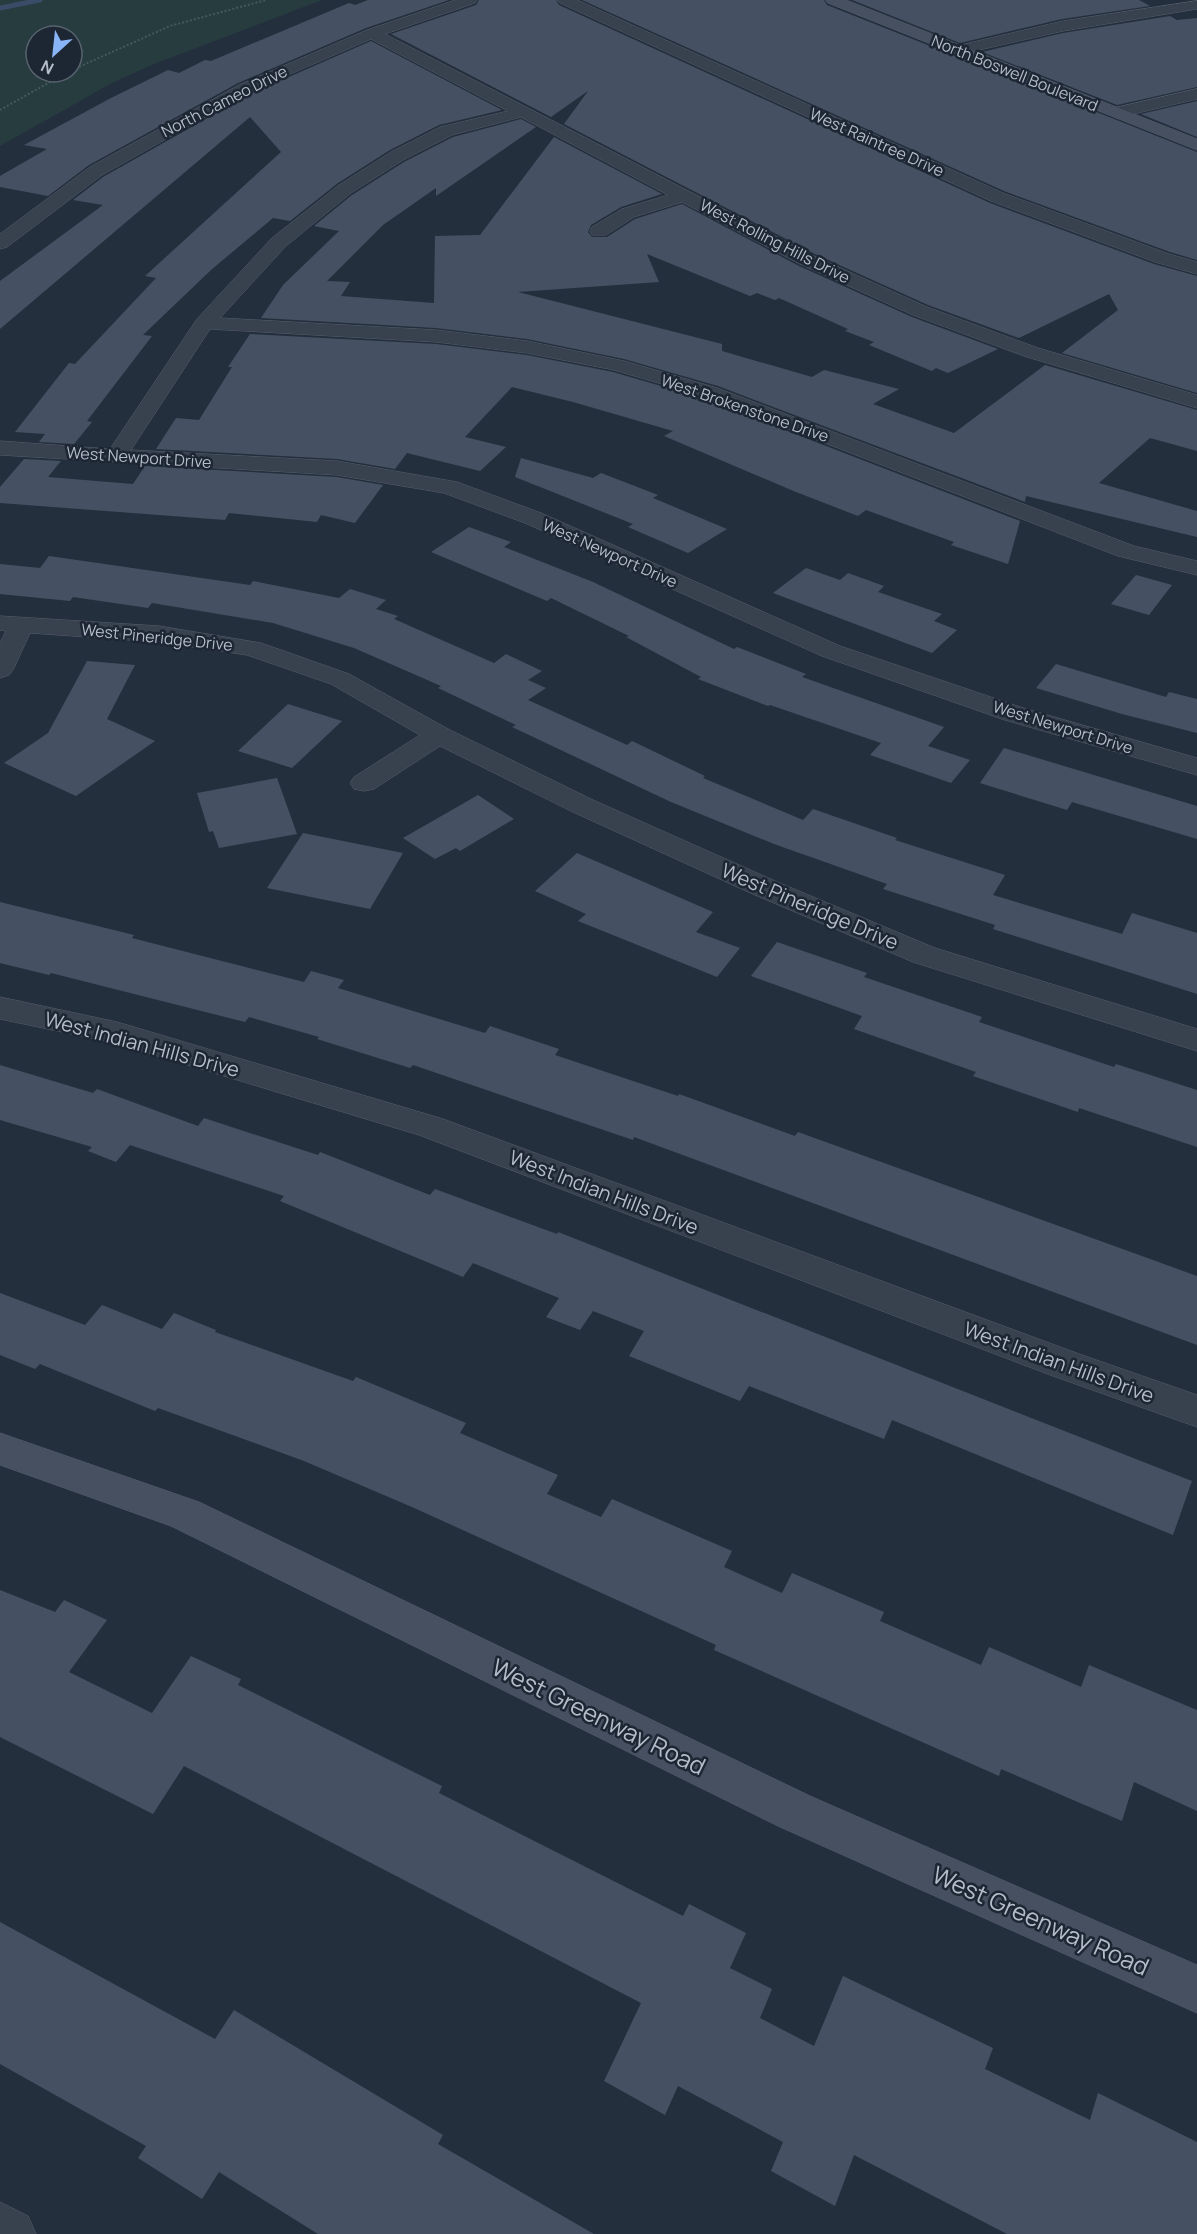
<svg xmlns="http://www.w3.org/2000/svg" width="1197" height="2234" font-family="Manrope,sans-serif">
	<rect width="100%" height="100%" fill="#242f3e"/>
	<!-- green -->
	<path fill="#263c3f" fill-rule="evenodd" d="M0,0H322L154,64L112,83L0,146ZM36,36H72V72H36Z"/>
	<g fill="none" stroke-linecap="round" stroke-linejoin="round">
		<!-- stream -->
		<path stroke="#394c67" stroke-width="5" d="M0,8L40,0"/>
	</g>
	<!-- building -->
	<path fill="#455162" d="M368,0H449L366,28L238,83L89,165L48,196L0,187V176L47,149L24,145L111,98L168,70L179,73L205,60L211,61L349,3L355,5Z
		M479,0H556L559,5L990,203L1154,264L1197,276V393L1062,353L1118,310L1109,294L1019,338L928,305L815,254L564,124L588,91L551,117L391,34L476,5Z
		M582,0H824L827,5L1197,152V260L1170,252L1004,191Z
		M852,0H1139L1150,6L1062,19L960,43Z
		M1170,16L1177,20L1197,18V87L1117,105L982,52L1063,33Z
		M371,41L502,110L439,125L390,150L338,183L290,221L273,218L211,270L143,335L152,336L87,421L92,422L74,444L39,442L45,434L15,432L69,363L75,364L156,278L145,276L281,152L250,117L0,329V281L103,205L73,200L103,177L252,93Z
		M1197,101V137L1141,114Z
		M521,119L536,127L436,196V188L383,225L327,281L350,282L341,296L434,303L435,236L480,235L554,137L662,194L621,207L591,225L588,232L592,237H607L635,219L682,204L799,266L912,317L998,349L948,373L936,368L932,371L869,345L874,342L845,331L848,329L779,298L775,300L757,293L750,296L647,254L659,282L518,292L722,344V351L812,377L824,370L899,389L873,404L954,433L1045,365L1197,410V451L1150,438L1099,483L1197,511V537L1026,496L1025,502L718,386L624,359L527,339L436,328L261,318L283,285L339,231L314,226L352,195L404,162L453,137Z
		M250,334L436,344L527,355L613,372L702,398L1020,521L1008,564L951,545L954,542L866,510L858,516L796,492L664,436L673,431L573,402L512,387L465,437L506,447L480,471L407,453L395,469L337,459L156,449L176,418L199,420L232,367H228Z
		M521,458L593,478L601,473L658,495L653,498L727,529L688,553L628,527L633,524L515,477Z
		M24,459L61,461L48,477L133,484L145,466L337,477L383,485L355,523L321,515L317,522L229,513L225,520L0,503V487Z
		M469,527L511,542L504,547L593,582L734,649L737,647L806,674L802,677L944,727L928,746L970,760L951,783L870,755L881,743L770,705L768,706L698,679L701,677L626,637L629,636L551,598L547,601L431,552Z
		M49,556L250,585L253,581L339,598L350,589L386,600L376,609L398,616L394,619L494,663L506,654L542,671L528,680L546,688L528,700L627,745L632,741L705,776L703,778L803,820L813,809L897,838L895,840L1005,875L993,895L1122,934L1132,913L1197,933V994L993,929L995,925L883,889L887,884L774,844L671,802L512,727L516,725L438,688L441,686L354,648L273,623L152,603L148,608L73,597L70,601L0,594V564L40,568Z
		M806,568L840,580L848,573L884,586L878,592L942,614L934,621L957,630L932,653L773,593Z
		M1136,575L1172,585L1149,615L1111,604Z
		M87,661L135,665L107,719L155,741L76,796L4,763L48,733Z
		M1056,664L1166,697L1169,692L1197,699V733L1122,714L1036,688Z
		M288,704L342,721L292,768L238,751Z
		M1004,748L1197,806V839L1072,802L1067,810L980,783Z
		M277,778L297,834L219,848L213,831L209,832L197,793Z
		M478,795L514,819L460,851L456,848L435,859L403,838Z
		M303,833L403,853L370,909L267,888Z
		M577,853L713,912L696,932L740,948L717,977L578,921L586,914L535,891Z
		M0,902L134,935L132,938L304,982L311,971L344,980L338,988L485,1033L490,1026L559,1049L555,1055L678,1096L679,1094L795,1136L798,1132L1153,1260L1197,1276V1345L634,1137L633,1140L413,1065L410,1068L317,1039L319,1037L249,1017L245,1022L51,973L49,975L0,963Z
		M777,942L867,973L864,977L982,1017L979,1022L1114,1067L1116,1064L1197,1090V1147L1079,1108L1078,1112L973,1076L976,1072L854,1029L862,1016L751,976Z
		M0,1065L93,1093L97,1089L198,1126L204,1118L318,1155L320,1152L430,1195L435,1189L557,1234L558,1232L1192,1481L1173,1535L892,1420L884,1439L749,1386L740,1401L629,1356L644,1331L593,1311L580,1330L546,1317L559,1298L473,1263L463,1277L280,1201L284,1196L130,1145L116,1162L88,1151L92,1147L0,1120Z
		M0,1293L85,1325L102,1305L162,1329L174,1313L216,1330L215,1332L353,1381L356,1377L466,1423L460,1433L558,1475L547,1494L601,1517L612,1499L732,1551L724,1567L782,1593L792,1573L884,1612L880,1621L981,1665L989,1647L1081,1687L1089,1665L1197,1710V1811L1134,1782L1122,1821L1001,1769L999,1776L714,1650L716,1645L412,1507L304,1461L158,1408L155,1411L40,1364L35,1369L0,1355Z
		M0,1590L55,1612L64,1600L107,1620L69,1672L152,1713L191,1656L241,1679L238,1685L442,1786L439,1793L683,1916L689,1904L746,1933L730,1968L772,1989L760,2018L814,2046L843,1976L993,2048L985,2069L1090,2120L1098,2093L1197,2142V2234H1007L854,2155L835,2206L771,2171L783,2142L678,2086L665,2115L604,2081L641,2003L184,1766L153,1814L0,1737Z
		M0,1922L215,2039L234,2010L443,2135L438,2144L594,2234H318L219,2172L202,2199L138,2158L146,2146L0,2064Z"/>
	<g fill="none" stroke-linecap="round" stroke-linejoin="round">
		<!-- street casing -->
		<g stroke="#565f6c" stroke-width="1">
			<path id="street" d="M456,0H477L475,3L385,34L814,256L927,307L1038,348L1197,395V408L1024,356L913,315L800,264L682,202L634,217L606,235H592L590,231L592,227L622,209L668,195L521,117L452,135L403,160L351,193L286,246L220,318L436,330L527,341L624,361L717,388L1134,546L1197,561V575L1118,556L703,396L614,370L527,353L436,342L210,329L131,450L337,461L457,482L541,513L840,646L1023,708L1197,758V775L1005,720L822,656L525,523L444,493L337,475L0,455V441L110,449L197,319L272,238L339,185L391,152L440,127L508,111L371,39L251,91L102,175L7,247L0,249V234L90,167L239,85L367,30Z
				M558,0H577L1003,193L1169,254L1197,262V274L1155,262L991,201L560,3Z
				M1197,1V9L1063,31L957,55L949,50L952,47L1063,21Z
				M1197,89V99L1116,118L1108,113L1110,109Z
				M0,616L159,626L261,643L349,674L448,729L593,800L775,881L935,948L1197,1029V1051L913,962L755,895L573,812L440,746L374,789L364,791L354,789L350,783L354,777L420,735L331,684L247,655L159,642L30,633L13,670L9,675L0,678V643L6,631L0,630Z
				M0,997L117,1022L443,1119L1079,1354L1197,1395V1427L1053,1376L419,1135L115,1043L0,1019Z
				M0,2202L28,2216L36,2234H0Z"/>
		</g>
		<!-- secondary casing -->
		<g stroke="#565f6c" stroke-width="1">
			<path id="secondary" d="M826,0H846L1197,139V150L828,3Z
				M0,1433L199,1502L810,1796L1197,1965V2013L778,1826L171,1526L0,1465Z"/>
		</g>
		<!-- path -->
		<path stroke="#44595c" stroke-width="2" stroke-dasharray="2 2" stroke-linecap="butt" d="M72,70L170,26L266,0
			M0,110L68,72"/>
		<!-- street -->
		<use href="#street" fill="#38414e" fill-rule="evenodd"/>
		<!-- secondary -->
		<use href="#secondary" fill="#465061" fill-rule="evenodd"/>
	</g>
	<g text-anchor="middle" dominant-baseline="central" stroke-width="5" stroke-linejoin="round" paint-order="stroke">
		<!-- far-street labels -->
		<g font-size="16" fill="#b4bcc9" stroke="#1d2633">
			<text transform="translate(1015 73) rotate(22)">North Boswell Boulevard</text>
			<text transform="translate(224 101) rotate(-27)">North Cameo Drive</text>
			<text transform="translate(877 142) rotate(24)">West Raintree Drive</text>
			<text transform="translate(775 241) rotate(27)">West Rolling Hills Drive</text>
			<text transform="translate(745 408) rotate(19)">West Brokenstone Drive</text>
			<text transform="translate(139 457) rotate(4)">West Newport Drive</text>
			<text transform="translate(610 553) rotate(24)">West Newport Drive</text>
			<text transform="translate(157 637) rotate(6)">West Pineridge Drive</text>
			<text transform="translate(1063 727) rotate(17)">West Newport Drive</text>
		</g>
		<!-- street labels -->
		<g font-size="20" fill="#b4bcc9" stroke="#1d2633">
			<text transform="translate(810 906) rotate(23)">West Pineridge Drive</text>
			<text transform="translate(142 1044) rotate(15)">West Indian Hills Drive</text>
			<text transform="translate(604 1192) rotate(21)">West Indian Hills Drive</text>
			<text transform="translate(1059 1362) rotate(20)">West Indian Hills Drive</text>
		</g>
		<!-- near-street labels -->
		<g font-size="24" fill="#b4bcc9" stroke="#1d2633">
			<text transform="translate(599 1716) rotate(26)">West Greenway Road</text>
			<text transform="translate(1041 1920) rotate(24)">West Greenway Road</text>
		</g>
	</g>
	<!-- north arrow -->
	<g transform="translate(54 54) rotate(207)"><circle r="28" fill="#1d2633" stroke="#59626f" stroke-width="1.5"/>
	<path d="M0-4.5L10 22L0 15L-10 22Z" fill="#8ab4f8"/>
	<text y="-9" font-size="16" font-weight="bold" text-anchor="middle" fill="#b4bcc9">N</text>
	</g>
</svg>
